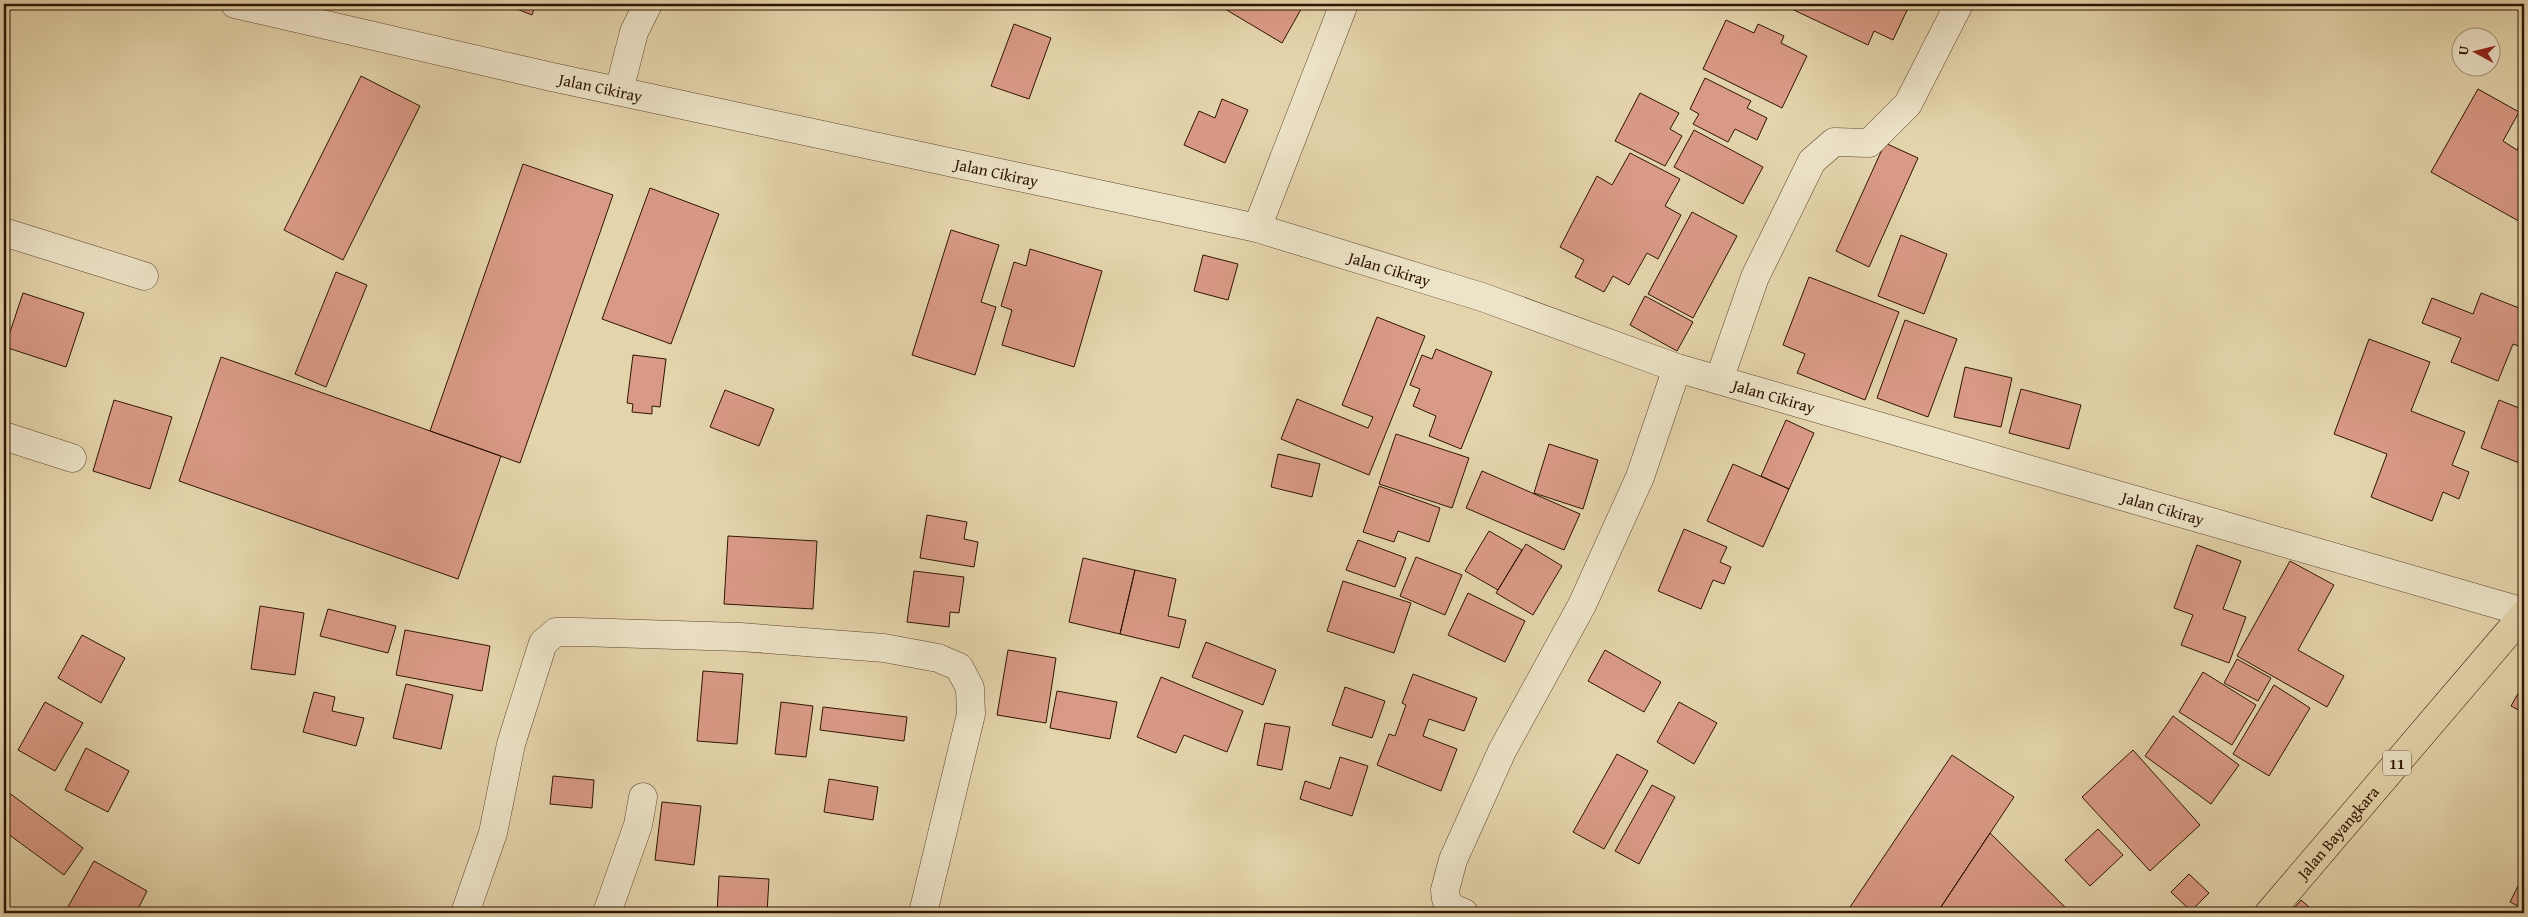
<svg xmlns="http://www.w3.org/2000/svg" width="2528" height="917" font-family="'Gentium Book Plus',serif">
	<rect width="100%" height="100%" fill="#e4d4ab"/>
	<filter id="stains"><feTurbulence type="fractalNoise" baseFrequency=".004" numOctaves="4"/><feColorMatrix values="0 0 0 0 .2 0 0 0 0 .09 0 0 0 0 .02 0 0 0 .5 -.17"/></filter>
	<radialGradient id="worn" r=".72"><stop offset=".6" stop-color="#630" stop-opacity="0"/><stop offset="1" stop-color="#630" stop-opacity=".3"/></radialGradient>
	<!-- building -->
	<path fill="#d99a85" stroke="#2f1402" d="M504,4H536L532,15Z
		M1222,4H1304L1282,43L1220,6Z
		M1781,4H1910L1893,40L1874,31L1868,45Z
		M1726,20L1754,33L1758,24L1784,36L1781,43L1807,56L1782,108L1703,69Z
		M1014,24L1051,38L1029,99L991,86Z
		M361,76L420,106L343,260L284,230Z
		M1705,78L1751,101L1747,108L1767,118L1757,140L1735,129L1728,142L1693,124L1699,114L1690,109Z
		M2478,89L2519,112L2503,141L2517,150L2524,137V224L2431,172Z
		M1640,93L1679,113L1670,129L1682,136L1665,166L1615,141Z
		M1222,99L1248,110L1225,163L1184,145L1199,111L1215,118Z
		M1694,130L1763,167L1743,204L1674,167Z
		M1885,143L1918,158L1869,267L1836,251Z
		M1630,153L1680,179L1665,206L1681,215L1658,259L1647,253L1629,285L1613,276L1604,292L1575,277L1584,260L1560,247L1597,176L1612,185Z
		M523,164L613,195L520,463L430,431Z
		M650,188L719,214L671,344L602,319Z
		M1692,212L1737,236L1693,318L1648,294Z
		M951,230L999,245L981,302L996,307L975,375L912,355Z
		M1901,235L1947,254L1924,314L1878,296Z
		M1030,249L1102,271L1074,367L1002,345L1012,310L1001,306L1014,262L1026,266Z
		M1203,255L1238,264L1228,300L1194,291Z
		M336,272L367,285L326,387L295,374Z
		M1809,277L1899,312L1865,400L1797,373L1805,354L1783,345Z
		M23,293L84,313L66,367L5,347Z
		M2481,293L2524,310V340L2521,347L2513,344L2498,381L2451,362L2461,338L2422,323L2432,298L2473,314Z
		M1645,296L1693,322L1677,351L1630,325Z
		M1377,317L1425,336L1369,475L1281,439L1297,399L1368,428L1373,417L1342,405Z
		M1905,320L1957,339L1928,417L1877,398Z
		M2369,339L2430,362L2411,411L2465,432L2452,465L2469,472L2459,499L2443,492L2432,521L2371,497L2387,454L2334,434Z
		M1436,349L1492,372L1461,449L1429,436L1436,416L1413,406L1420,389L1410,385L1422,355L1432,359Z
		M633,355L666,359L660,407L652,406V414L632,412L633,404L627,403Z
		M221,357L501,456L458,579L179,481Z
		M1965,367L2012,378L2001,427L1954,417Z
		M2021,389L2081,405L2069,449L2009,433Z
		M725,390L774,409L759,446L710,427Z
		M114,400L172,417L150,489L93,471Z
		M2499,400L2524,410V457L2522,464L2481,448Z
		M1786,420L1814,433L1789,489L1761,476Z
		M1396,434L1469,458L1452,508L1379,484Z
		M1549,444L1598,460L1583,509L1534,493Z
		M1278,454L1320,464L1312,497L1271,487Z
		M1733,464L1789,489L1763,547L1707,521Z
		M1482,471L1580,514L1564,550L1466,508Z
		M1379,486L1440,508L1429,542L1398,531L1394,542L1363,532Z
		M927,515L967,522L964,539L978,542L974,567L920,558Z
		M1684,529L1727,547L1720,562L1731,567L1724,584L1713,580L1701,609L1658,591Z
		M1489,531L1522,550L1498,590L1465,571Z
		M728,536L817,541L813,609L724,604Z
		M1358,540L1406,558L1395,587L1346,570Z
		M1526,544L1562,566L1533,615L1496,593Z
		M2197,545L2241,561L2223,609L2246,617L2229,663L2181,645L2193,615L2174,608Z
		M1416,557L1462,575L1445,615L1400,596Z
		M1083,558L1135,570L1120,634L1069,622Z
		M2290,561L2334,585L2298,650L2344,676L2327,707L2237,656Z
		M1135,570L1176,579L1168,616L1186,620L1179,648L1120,634Z
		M914,571L964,577L959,613L950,612L949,627L907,622Z
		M1343,581L1411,603L1394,653L1327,631Z
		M1468,593L1525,621L1505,662L1448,635Z
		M260,606L304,613L295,675L251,669Z
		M328,609L396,626L388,653L320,636Z
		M405,630L490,646L482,691L396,675Z
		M82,635L125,658L101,703L58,678Z
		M1206,642L1276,670L1263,705L1192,677Z
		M1008,650L1056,658L1046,723L997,715Z
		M1605,650L1661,682L1644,712L1588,681Z
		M2237,659L2271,678L2258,701L2224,683Z
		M703,671L743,674L737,744L697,741Z
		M2203,672L2256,705L2232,745L2179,712Z
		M1413,674L1477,698L1464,731L1429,719L1423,736L1457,749L1441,791L1377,765L1389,734L1395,736L1406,705L1402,703Z
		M1161,677L1243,711L1227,752L1184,735L1176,753L1137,737Z
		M2524,683V713L2511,706Z
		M406,684L453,695L441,749L393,738Z
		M2274,685L2310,708L2269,776L2233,754Z
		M1345,687L1385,701L1372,738L1332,725Z
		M1057,691L1117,702L1110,739L1050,728Z
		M314,692L335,697L332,711L364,718L356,746L303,732Z
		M45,702L83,723L55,771L18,750Z
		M781,702L813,706L806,757L775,754Z
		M1679,702L1717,723L1694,764L1657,742Z
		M823,707L907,717L904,741L820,730Z
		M2173,716L2239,765L2211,804L2145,756Z
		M1265,723L1290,727L1282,770L1257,765Z
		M86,748L129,771L108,812L65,790Z
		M2133,750L2200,825L2150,871L2082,797Z
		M1617,754L1648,771L1604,849L1573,832Z
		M1952,755L2014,797L1937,913H1846Z
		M1340,757L1368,766L1352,816L1300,799L1305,781L1330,789Z
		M553,776L594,780L592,808L550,804Z
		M829,779L878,787L873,820L824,812Z
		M1652,785L1675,797L1639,864L1615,851Z
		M4,789L83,848L64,875L4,831Z
		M662,802L701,806L694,865L655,860Z
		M2098,829L2123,855L2090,886L2065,860Z
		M1990,833L2071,913H1937Z
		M94,861L147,891L136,913L65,912Z
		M2189,874L2209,893L2191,911L2171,892Z
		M2524,874V909L2510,902Z
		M719,876L769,879L767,913H717Z
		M2301,900L2316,913H2290Z"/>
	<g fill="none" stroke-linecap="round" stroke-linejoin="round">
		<!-- minor casing -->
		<g stroke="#5c442c" stroke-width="29">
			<g id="minor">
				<path id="s1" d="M235,4L552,77L1257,228L1482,297L1677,368L2524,612"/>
				<path d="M619,91L634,32L648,4"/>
				<path d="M1257,228L1344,4"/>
				<path d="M4,232L144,276"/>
				<path d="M1719,380L1755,277L1812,161L1834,142L1869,143L1908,104L1959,4"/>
				<path d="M4,436L72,458"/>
				<path d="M465,913L493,833L511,744L543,643L556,632H579L740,637L884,648L938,658L959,667L970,688L971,714L923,913"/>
				<path d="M607,913L638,825L643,797"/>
				<path d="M1464,913L1452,908L1446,899L1445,890L1453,860L1502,751L1582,605L1640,477L1677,368"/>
			</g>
		</g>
		<!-- trunk casing -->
		<g stroke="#2f1402" stroke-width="29">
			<g id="trunk">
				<path id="s2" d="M2269,913L2524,614"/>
			</g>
		</g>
		<!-- minor -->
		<use href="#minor" stroke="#ede3c8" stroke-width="28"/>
		<!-- trunk -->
		<use href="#trunk" stroke="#e4d4ab" stroke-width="28"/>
	</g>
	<g text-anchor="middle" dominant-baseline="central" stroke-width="4.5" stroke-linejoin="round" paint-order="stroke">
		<!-- shield labels -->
		<rect fill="#ede3c8" stroke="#68523d" stroke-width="1" x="2383" y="750.5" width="28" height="25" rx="4"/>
		<g font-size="15" font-weight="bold" fill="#2f1402">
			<text x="2397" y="763">11</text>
		</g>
		<!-- street labels -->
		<g font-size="16" fill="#2f1402" stroke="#ede3c8">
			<text stroke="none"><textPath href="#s1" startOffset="375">Jalan Cikiray</textPath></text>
			<text stroke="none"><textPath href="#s1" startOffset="780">Jalan Cikiray</textPath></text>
			<text stroke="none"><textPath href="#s1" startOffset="1185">Jalan Cikiray</textPath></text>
			<text stroke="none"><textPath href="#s1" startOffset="1590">Jalan Cikiray</textPath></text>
			<text stroke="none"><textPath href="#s1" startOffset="1995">Jalan Cikiray</textPath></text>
			<text stroke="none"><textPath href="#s2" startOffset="106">Jalan Bayangkara</textPath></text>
		</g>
	</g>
	<!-- margin -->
	<rect width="2528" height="917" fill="none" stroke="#e4d4ab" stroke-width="20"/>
	<rect x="5" y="5" width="2518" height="907" fill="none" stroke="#2f1402" stroke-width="2.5"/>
	<rect x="10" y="10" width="2508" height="897" fill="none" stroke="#2f1402"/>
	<!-- north arrow -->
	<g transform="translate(2476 52) rotate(277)"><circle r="24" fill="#ede3c8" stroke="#a19079"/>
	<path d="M0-4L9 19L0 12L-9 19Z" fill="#8f2418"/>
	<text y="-8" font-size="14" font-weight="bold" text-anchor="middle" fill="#2f1402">U</text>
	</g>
	<rect width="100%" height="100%" filter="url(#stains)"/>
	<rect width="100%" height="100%" fill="url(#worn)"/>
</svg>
